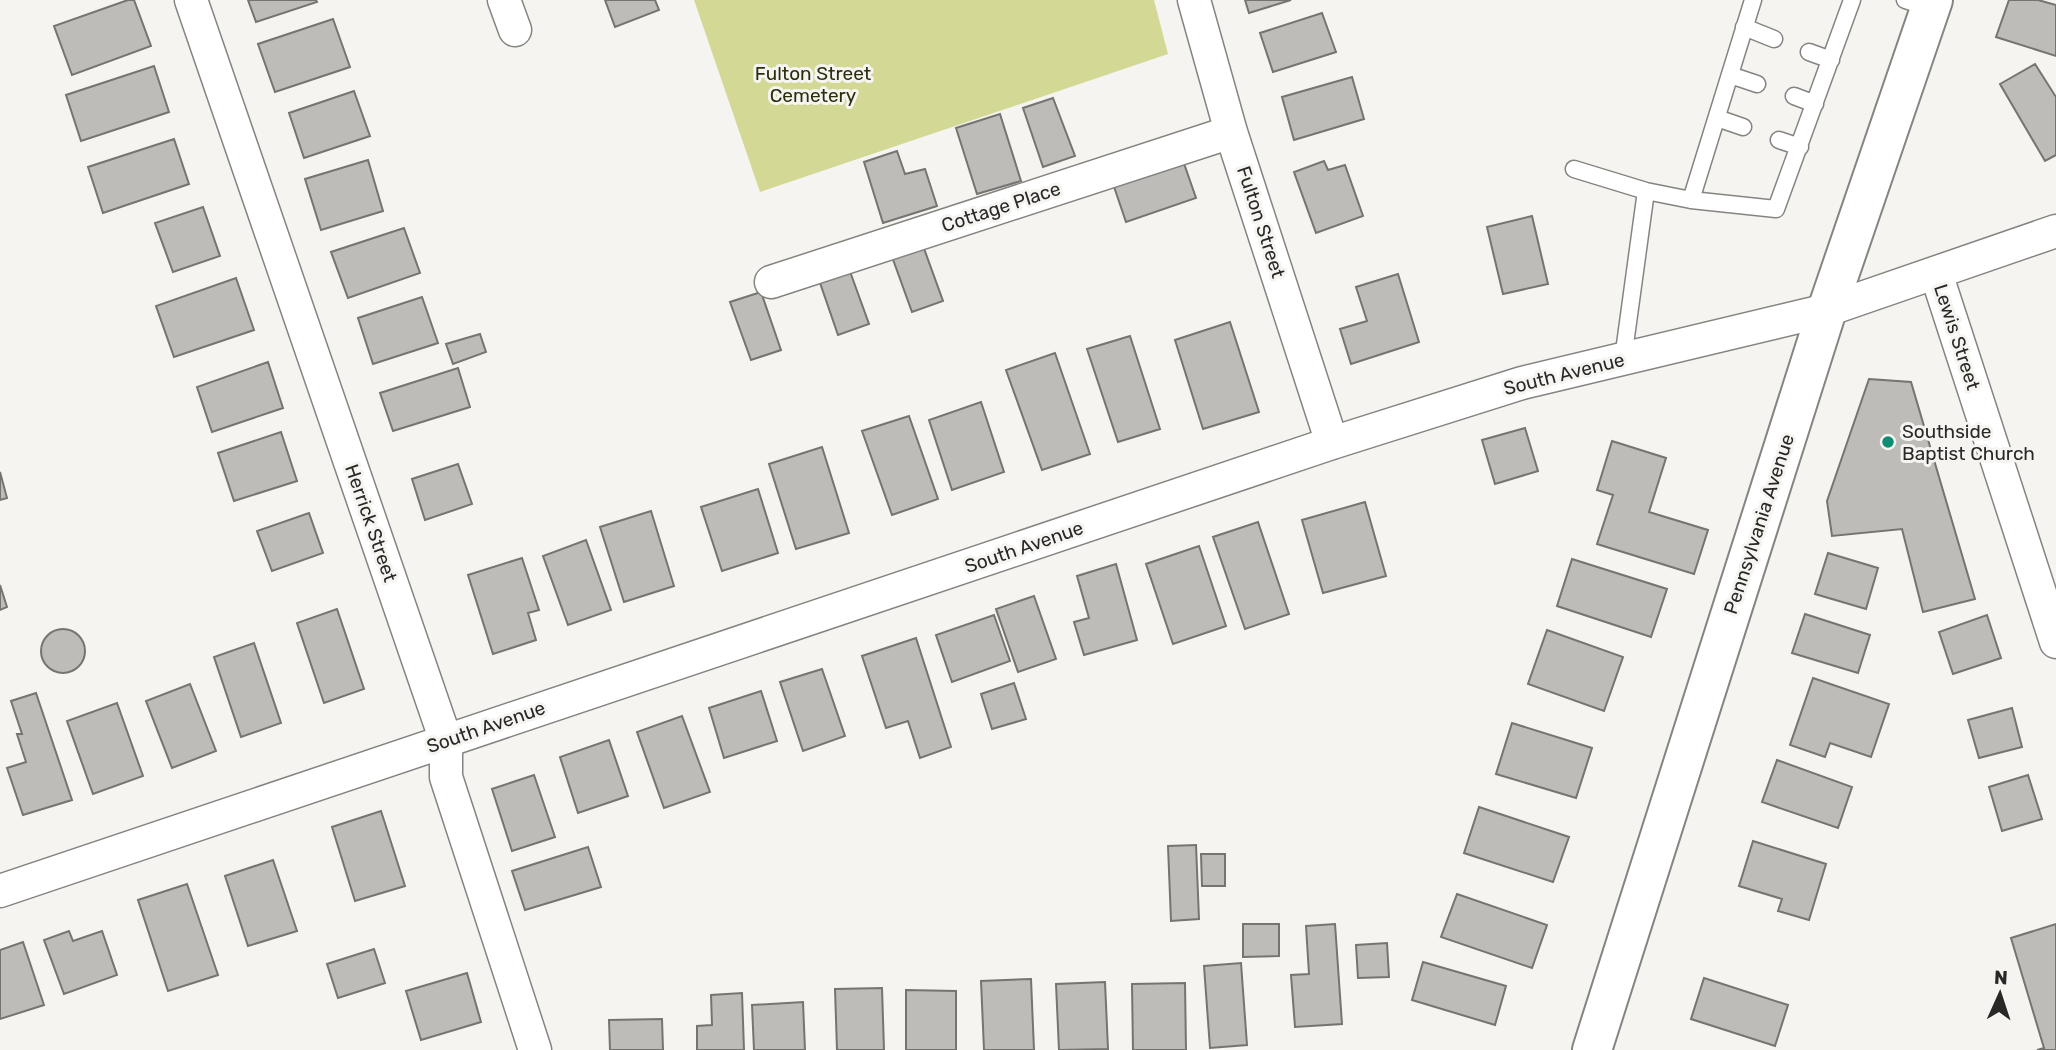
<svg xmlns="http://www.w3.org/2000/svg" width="2056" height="1050" font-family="Rubik,sans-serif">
  <rect width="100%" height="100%" fill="#f6f4f1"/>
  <path fill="#d3d894" d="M694,0h460l14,54 -408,138z"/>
  <path fill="#bebcb8" stroke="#767471" stroke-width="2" d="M128,0h6l17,46 -79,29 -18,-49z
    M248,0h68l1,2 -61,20z
    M605,0h50l4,10 -44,17z
    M1245,0h46l-42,13z
    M2009,0h29l18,5v51l-60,-19z
    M1322,13l14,39 -63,20 -13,-39z
    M333,19l17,48 -75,25 -17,-48z
    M2035,64l21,33v58l-11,6 -45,-77z
    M154,66l15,46 -88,29 -15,-46z
    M1352,77l12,42 -70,21 -12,-43z
    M354,91l16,45 -66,22 -15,-45z
    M1053,98l22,58 -32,11 -20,-59z
    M1000,114l21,67 -44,13 -21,-66z
    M174,139l15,45 -86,29 -15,-46z
    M897,151l8,23 20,-5 12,37 -54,17 -19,-61z
    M1180,152l16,46 -70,24 -16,-47z
    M368,160l15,51 -62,19 -16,-51z
    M1324,161l4,9 17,-5 18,51 -47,17 -22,-61z
    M203,207l17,49 -47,16 -18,-49z
    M1532,216l16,68 -45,10 -16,-67z
    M404,228l16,45 -72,25 -17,-46z
    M922,243l21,58 -31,11 -21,-58z
    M848,266l21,58 -31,11 -20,-58z
    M1398,274l21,68 -68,22 -11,-35 27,-8 -11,-34z
    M236,278l18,52 -80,27 -18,-51z
    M761,292l20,58 -30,10 -21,-58z
    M422,297l16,46 -65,21 -15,-46z
    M1230,322l29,90 -56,17 -28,-89z
    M480,334l6,18 -33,12 -7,-20z
    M1130,336l30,93 -42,13 -31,-93z
    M1055,353l35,101 -48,16 -36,-100z
    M268,362l15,46 -71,24 -15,-45z
    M458,368l12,39 -77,24 -13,-38z
    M1869,379l42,3 64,217 -52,13 -21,-83 -70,7 -5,-35z
    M981,402l23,70 -52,18 -23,-70z
    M909,416l29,83 -46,16 -30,-84z
    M1525,428l13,43 -43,13 -13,-44z
    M281,432l16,49 -63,20 -16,-48z
    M1612,441l54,17 -17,54 59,18 -14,44 -97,-30 16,-49 -16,-5z
    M822,447l27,86 -53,16 -27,-85z
    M458,464l14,40 -47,16 -13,-41z
    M0,472l7,26 -7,2z
    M758,489l20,64 -56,18 -21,-64z
    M1365,502l21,74 -63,17 -21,-73z
    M651,511l23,75 -50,16 -24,-75z
    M309,513l14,40 -51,18 -15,-40z
    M1258,522l31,92 -44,15 -32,-92z
    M586,540l25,70 -43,15 -25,-69z
    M1199,546l27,80 -53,18 -27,-80z
    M1828,553l50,15 -12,41 -51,-15z
    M522,558l17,52 -11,3 8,27 -43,14 -25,-79z
    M1572,559l95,30 -16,48 -94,-31z
    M1116,564l21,76 -53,15 -10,-33 15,-4 -12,-42z
    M0,585l7,22 -7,3z
    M1034,596l22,63 -38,13 -22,-63z
    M337,609l27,80 -40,14 -27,-80z
    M1805,614l65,21 -12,38 -66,-20z
    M994,615l16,46 -58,21 -16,-47z
    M1987,615l14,43 -48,16 -14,-42z
    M41 651a22 22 0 1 1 44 0a22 22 0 1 1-44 0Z
    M1547,630l76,27 -19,54 -76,-27z
    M916,638l35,109 -31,11 -12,-37 -22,7 -24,-72z
    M254,643l27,80 -40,14 -27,-80z
    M822,669l23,67 -42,15 -23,-69z
    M1813,678l76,26 -18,53 -41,-14 -5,14 -35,-12z
    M1014,683l12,36 -34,10 -11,-35z
    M190,684l26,67 -44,17 -26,-67z
    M761,691l16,50 -53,17 -15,-50z
    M36,693l36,107 -49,15 -16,-47 19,-6 -9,-28h5l-11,-33z
    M117,703l26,73 -50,18 -26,-73z
    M2012,708l10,39 -43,11 -11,-38z
    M682,716l28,76 -46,16 -27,-76z
    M1512,723l80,25 -16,50 -80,-24z
    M609,740l19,56 -50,17 -18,-56z
    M1777,760l75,27 -14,41 -76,-26z
    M534,775l21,62 -43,14 -20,-62z
    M2028,775l14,44 -40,12 -13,-44z
    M1479,807l90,30 -16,45 -89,-29z
    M381,811l24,75 -50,15 -23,-74z
    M1753,841l73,23 -17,56 -31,-9 4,-12 -43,-13z
    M1196,845l3,74 -28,2 -3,-75z
    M588,847l13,40 -76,23 -13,-39z
    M1201,854h24v32h-23z
    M273,860l24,71 -49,15 -23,-70z
    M187,884l31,91 -50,16 -30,-91z
    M1457,894l90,31 -15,43 -91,-31z
    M1243,924h36v32l-36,1z
    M1335,924l7,100 -47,3 -4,-52 18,-1 -3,-48z
    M2056,924v126h-19l7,-2 -33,-110z
    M69,931l4,10 29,-10 15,44 -53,19 -20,-54z
    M23,942l21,63 -44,14v-69z
    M1387,943l2,34 -31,1 -2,-33z
    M374,949l11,34 -47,15 -11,-34z
    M1423,962l83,24 -11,39 -83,-25z
    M1241,963l6,82 -37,3 -6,-82z
    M467,973l14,49 -60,18 -15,-49z
    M1704,978l84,27 -13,41 -84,-27z
    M1031,979l3,71h-50l-3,-69z
    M1105,982l3,67 -49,1 -3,-66z
    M1185,983l1,67h-53l-1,-66z
    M882,988l2,62h-47l-2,-61z
    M906,990l50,1v59h-50z
    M742,993l2,57h-47v-24l15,-1 -1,-30z
    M803,1002l2,48h-51l-2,-45z
    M662,1019l1,31h-53l-1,-30z"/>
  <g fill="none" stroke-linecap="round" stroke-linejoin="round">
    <g stroke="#868481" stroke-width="19">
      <path id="lane" d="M1905,0l25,8
        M1744,27l30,12
        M1809,52l22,8
        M1730,75l27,9
        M1794,96l21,8
        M1717,118l26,9
        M1779,140l21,7
        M1574,169l72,22 -23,168
        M1646,191l45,9 85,9 76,-209
        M1691,200l62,-200"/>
    </g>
    <g stroke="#868481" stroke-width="35">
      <path id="street" d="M191,0l255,741v36l89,273
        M504,0l11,30
        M1194,0l37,132 101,311
        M1936,273l120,369
        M771,282l460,-150
        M0,891l1332,-448 190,-60 305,-73 229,-79"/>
    </g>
    <g stroke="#868481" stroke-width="42">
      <path id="secondary" d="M1592,1050l235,-740 106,-310"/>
    </g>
    <use href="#lane" stroke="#fff" stroke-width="16"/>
    <use href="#street" stroke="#fff" stroke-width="32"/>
    <use href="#secondary" stroke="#fff" stroke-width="38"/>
  </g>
  <circle fill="#0d8d72" stroke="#f6f4f1" stroke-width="2.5" cx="1888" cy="442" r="7"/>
  <g text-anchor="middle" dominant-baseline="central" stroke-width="6" stroke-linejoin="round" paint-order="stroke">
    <g font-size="19" fill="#2b2d0b" stroke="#f6f4f1">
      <text x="813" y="73">Fulton Street<tspan x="813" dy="22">Cemetery</tspan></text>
    </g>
    <g font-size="19" fill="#292827" stroke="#f6f4f1">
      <text transform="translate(1001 207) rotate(-18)">Cottage Place</text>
      <text transform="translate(1261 222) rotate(72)">Fulton Street</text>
      <text transform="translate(1957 337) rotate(72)">Lewis Street</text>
      <text transform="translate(1564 374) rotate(-14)">South Avenue</text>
      <text transform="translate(371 523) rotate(71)">Herrick Street</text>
      <text transform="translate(1759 524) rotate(-72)">Pennsylvania Avenue</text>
      <text transform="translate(1024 547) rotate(-19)">South Avenue</text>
      <text transform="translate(486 727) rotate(-19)">South Avenue</text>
    </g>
    <g font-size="19" fill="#292827" stroke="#f6f4f1" text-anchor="start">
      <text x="1902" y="431">Southside<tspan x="1902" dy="22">Baptist Church</tspan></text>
    </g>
  </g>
  <g transform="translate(2000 994) rotate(3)" stroke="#f6f4f1" stroke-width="5" paint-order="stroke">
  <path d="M0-5L12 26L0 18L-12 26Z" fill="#292827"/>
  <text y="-10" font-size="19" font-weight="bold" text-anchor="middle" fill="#292827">N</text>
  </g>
</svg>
